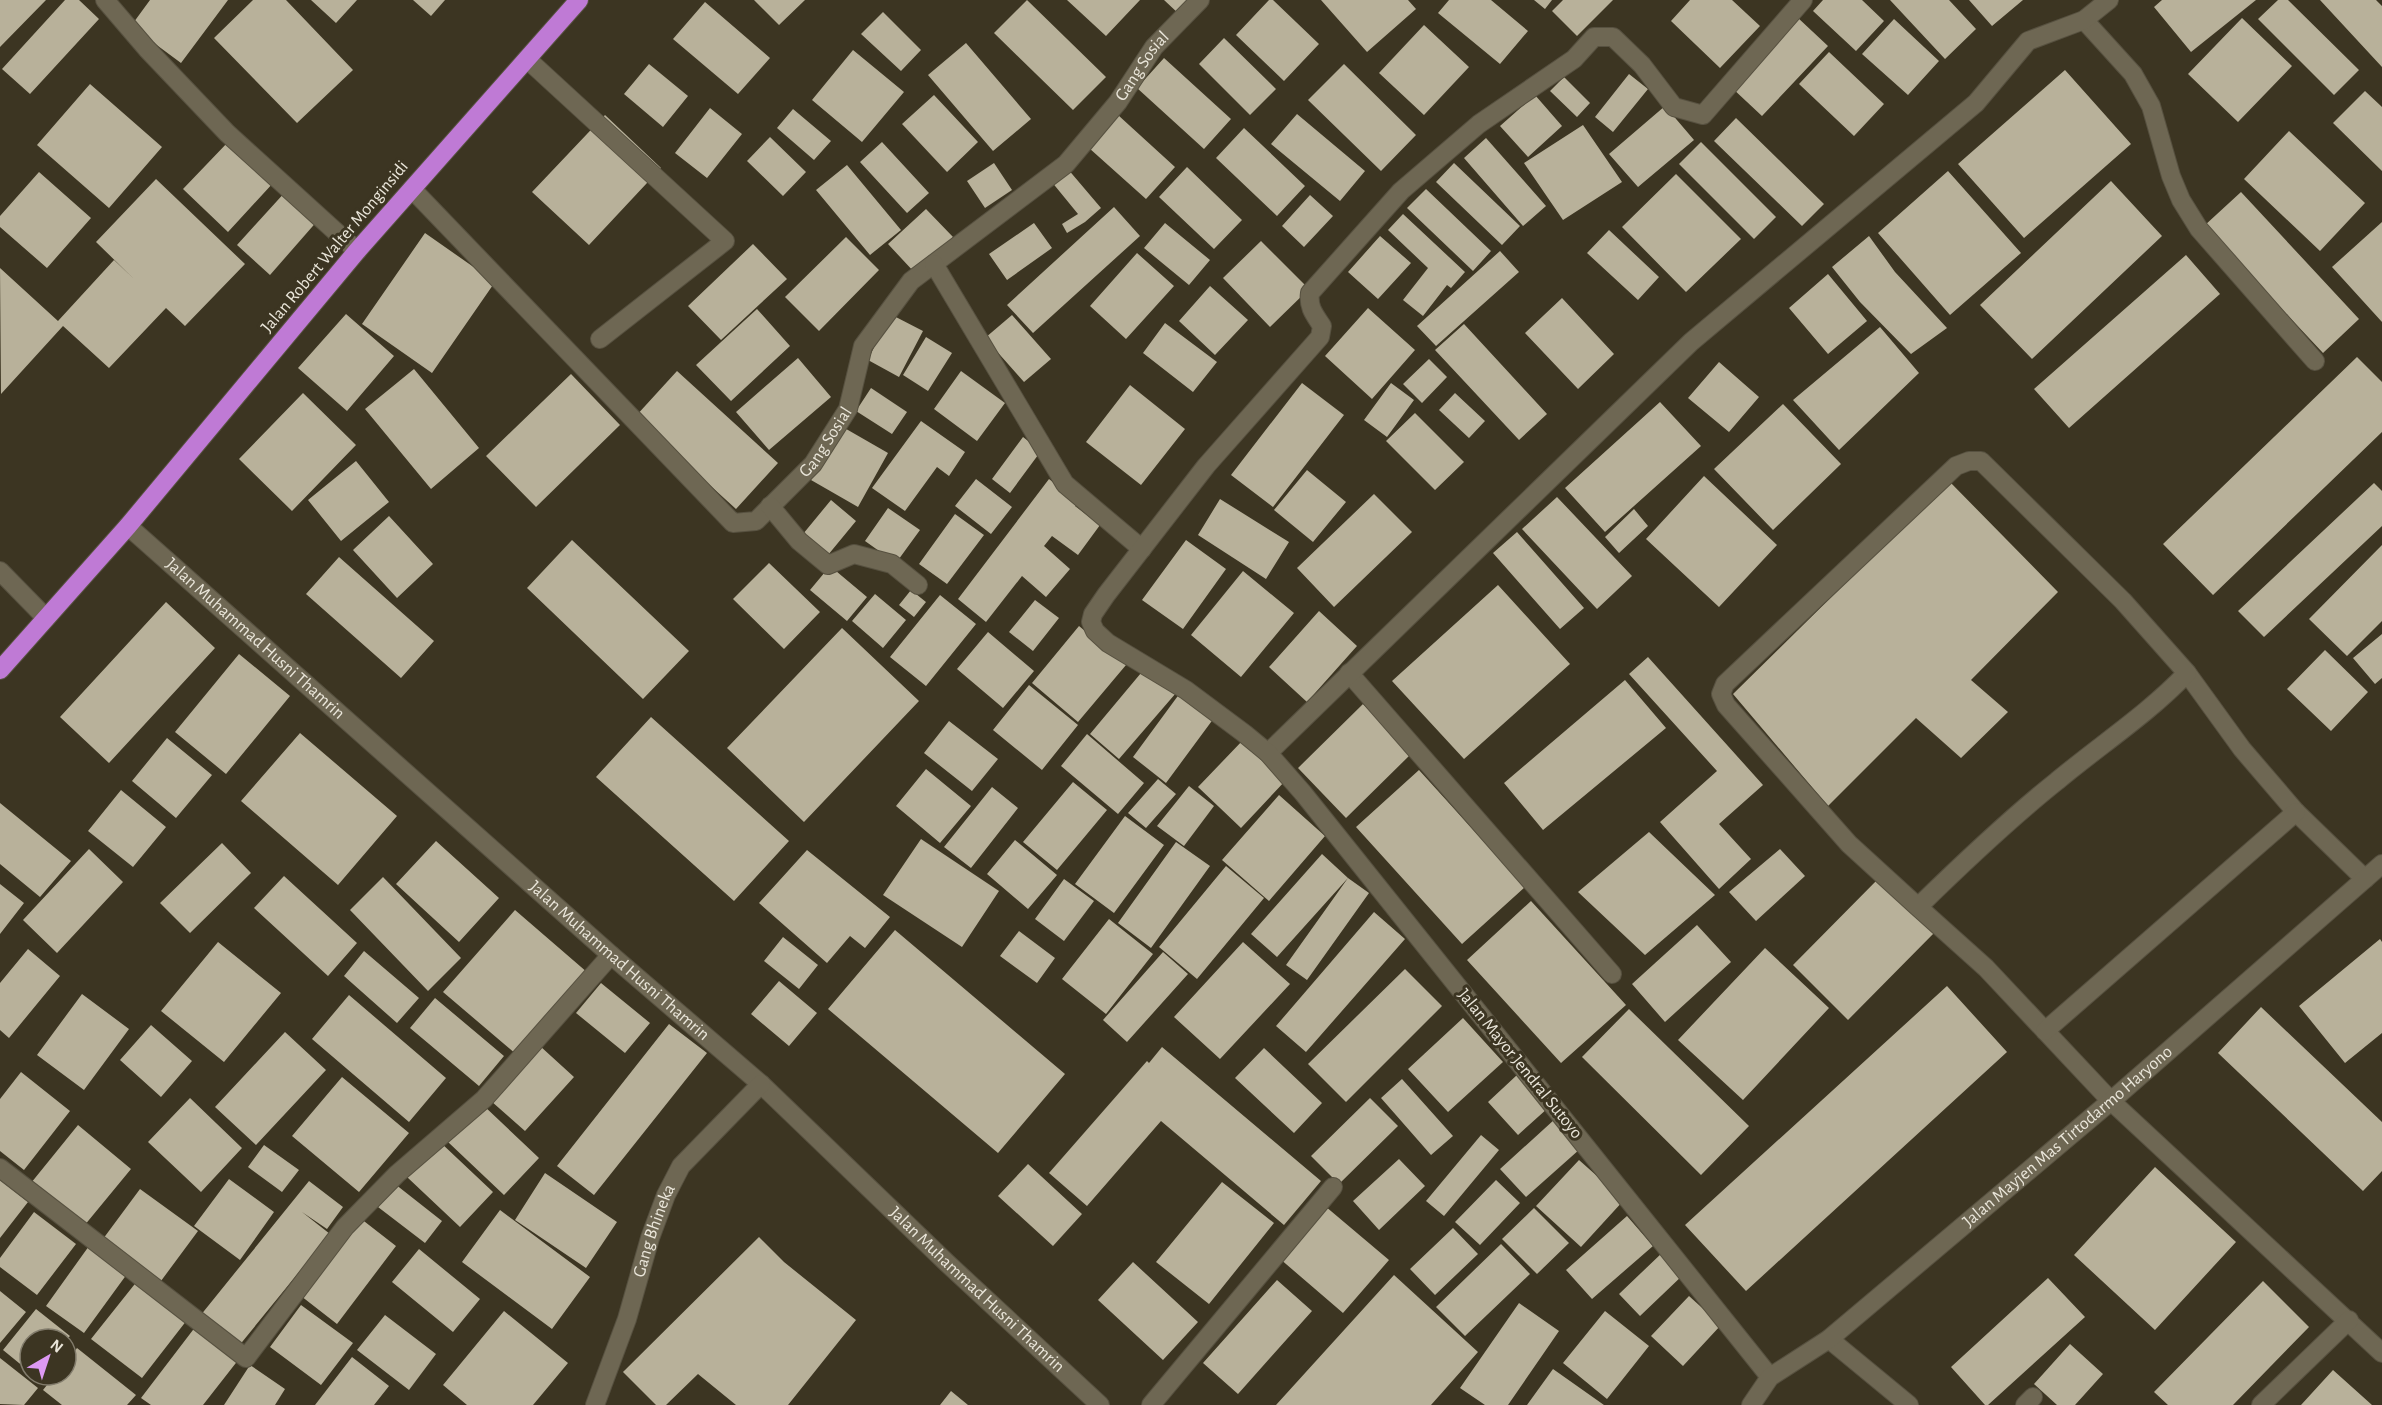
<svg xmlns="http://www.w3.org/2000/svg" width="2382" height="1405" font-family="'Alegreya Sans',sans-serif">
  <rect width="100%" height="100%" fill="#3c3522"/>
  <path fill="#b8b19a" d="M0,0h46l-46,47z
    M65,0h14l20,19 -69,75 -28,-25z
    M150,0h78l-47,63 -50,-37z
    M253,0h33l67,70 -56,53 -83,-85z
    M311,0h46l-21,23z
    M413,0h32l-14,16z
    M754,0h51l-26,25z
    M1027,0l79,77 -33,33 -79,-77z
    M1067,0h73l-34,36z
    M1164,0h28l-13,14z
    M1269,0h4l46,44 -35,37 -48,-46z
    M1321,0h87l8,9 -49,43z
    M1449,0h42l37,31 -28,33 -62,-51z
    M1534,0h18l-7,9z
    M1563,0h50l-36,36 -25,-25z
    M1690,0h42l28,26 -40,42 -49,-47z
    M1823,0h39l22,21 -28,30 -43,-40z
    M1890,0h59l27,29 -31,30z
    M1969,0h54l-31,26z
    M2162,0h94l-65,52 -37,-45z
    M2278,0h10l71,70 -25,25 -76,-76z
    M2320,0h56l6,6v61z
    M705,2l65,56 -32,36 -65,-55z
    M883,12l38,38 -20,21 -40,-37z
    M1797,17l31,29 -66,70 -31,-29z
    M2242,18l50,48 -54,56 -50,-48z
    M1894,19l45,42 -31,34 -46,-41z
    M1424,25l45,42 -45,48 -45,-42z
    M1224,38l52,51 -26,26 -51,-51z
    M966,43l65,76 -38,32 -65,-76z
    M853,50l51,42 -42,50 -50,-42z
    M1829,52l55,52 -30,32 -55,-52z
    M1164,58l67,61 -27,30 -67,-61z
    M649,64l39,32 -25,31 -39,-33z
    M1344,64l72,71 -35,36 -73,-71z
    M2065,70l66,74 -107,94 -66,-74z
    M1629,74l19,15 -35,43 -18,-15z
    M1564,77l26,26 -13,14 -27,-26z
    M90,84l72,63 -53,61 -72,-63z
    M2365,91l17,16v64l-49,-48z
    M934,95l44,47 -31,30 -45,-48z
    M1535,95l27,31 -34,31 -28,-31z
    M1665,106l29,34 -56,47 -29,-33z
    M710,108l32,26 -35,44 -32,-25z
    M793,109l38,32 -17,19 -37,-32z
    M1297,114l68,57 -25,30 -69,-57z
    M605,115l56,53 -72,77 -57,-53z
    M1118,115l57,52 -29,32 -57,-51z
    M1736,118l88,86 -22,22 -88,-85z
    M1583,125l39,57 -59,38 -39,-57z
    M1244,128l61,58 -28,30 -61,-58z
    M2289,131l76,72 -45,48 -76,-72z
    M770,137l36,35 -23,24 -36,-35z
    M1486,138l60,68 -23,20 -59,-68z
    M229,141l45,41 -46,50 -45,-43z
    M882,142l47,51 -22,20 -47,-51z
    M1701,142l75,75 -22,22 -75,-75z
    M994,163l18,27 -27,18 -18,-27z
    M1454,163l66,63 -18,19 -66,-63z
    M847,165l54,65 -31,25 -54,-65z
    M1187,167l55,53 -28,29 -55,-52z
    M1067,168l34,40 -16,14 -18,11 -5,-9 16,-10 -27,-33z
    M1948,171l73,82 -71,62 -72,-82z
    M39,172l52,46 -44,50 -47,-41v-11z
    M1676,174l65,65 -55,53 -64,-65z
    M156,179l89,85 -60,62 -19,-18 -57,60 -46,-42 -62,68 -1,-126 58,53 56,-61 20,19 -38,-37z
    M2111,181l51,55 -130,123 -52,-54z
    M1426,189l65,62 -18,20 -66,-63z
    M287,190l32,29 -49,56 -33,-30z
    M2241,192l118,127 -36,34 -119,-127z
    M1310,195l23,21 -29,31 -22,-21z
    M1114,207l26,29 -107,97 -26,-28z
    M926,209l27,28 -38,36 -27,-29z
    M1403,214l62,58 -14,16 -4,-3 -24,31 -20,-16 25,-32 -40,-38z
    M2382,222v100l-50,-55z
    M1034,223l18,25 -45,32 -18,-26z
    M1165,223l45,37 -21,25 -45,-37z
    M1609,230l50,47 -21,23 -51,-47z
    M425,233l70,49 -63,91 -70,-49z
    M1380,236l31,27 -33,36 -30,-27z
    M1869,236l26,36 52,56 -36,26 -51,-52 -28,-35z
    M846,237l33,33 -60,61 -34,-34z
    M1261,241l48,48 -39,38 -47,-49z
    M753,244l34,35 -66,61 -33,-34z
    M1500,251l19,21 -83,74 -19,-20z
    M1137,253l37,33 -48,53 -36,-33z
    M2186,255l34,39 -151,134 -35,-39z
    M1828,274l39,47 -39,33 -39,-46z
    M1210,286l38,34 -33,35 -36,-34z
    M1562,298l52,56 -36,35 -53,-56z
    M1368,308l47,42 -43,49 -47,-43z
    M757,309l33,37 -59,55 -35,-36z
    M346,314l48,42 -47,55 -49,-43z
    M890,314l33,17 -24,46 -31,-17z
    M1012,315l39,44 -27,23 -39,-44z
    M1165,323l52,39 -24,30 -50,-39z
    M1464,324l83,90 -28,26 -84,-90z
    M1880,327l39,46 -80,77 -46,-50z
    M926,337l26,16 -24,38 -25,-16z
    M2357,357l25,25v50l-169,163 -50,-51z
    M798,358l33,39 -62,53 -33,-38z
    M1429,359l18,18 -25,26 -19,-19z
    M1719,362l40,35 -30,35 -41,-34z
    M414,369l65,79 -48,41 -66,-80z
    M677,371l101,92 -42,46 -101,-92z
    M961,371l44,32 -28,38 -43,-32z
    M571,374l49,51 -84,82 -50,-51z
    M1302,383l42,32 -71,92 -42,-32z
    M1391,383l23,17 -27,37 -23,-17z
    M1130,385l55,44 -44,56 -55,-43z
    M871,388l36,24 -15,22 -36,-23z
    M303,393l53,52 -64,66 -53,-52z
    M1455,393l30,28 -16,17 -30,-28z
    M1660,402l41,44 -96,86 -40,-44z
    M1783,404l58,60 -68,66 -59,-61z
    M1415,413l49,49 -29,28 -49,-49z
    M921,421l44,31 -16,24 -12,-9 -32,44 -33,-23z
    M841,426l47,27 -30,54 -47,-27z
    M1023,437l18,14 -31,42 -18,-14z
    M356,461l33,41 -48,39 -33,-41z
    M1307,470l39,32 -33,40 -39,-32z
    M1704,476l73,69 -58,62 -73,-68z
    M976,479l36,28 -21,27 -36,-28z
    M1049,479l29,23 -3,4 25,19 -22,30 -26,-19 -8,10 26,23 -24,28 -24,-21 -36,46 -28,-23z
    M1949,481l109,111 -87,88 37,32 -47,46 -45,-40 -88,88 -95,-112z
    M2374,483l8,8v35l-118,111 -26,-26z
    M1374,494l38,38 -78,75 -37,-39z
    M1557,497l75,79 -35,33 -75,-80z
    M1220,499l69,43 -23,37 -68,-44z
    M831,500l25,21 -28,34 -25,-21z
    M888,508l32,22 -24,33 -31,-22z
    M1634,509l14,17 -29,27 -14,-16z
    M955,514l29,21 -37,49 -28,-20z
    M389,516l44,48 -36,34 -44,-48z
    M1517,532l67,76 -24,21 -67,-76z
    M572,540l117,111 -46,48 -116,-111z
    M1186,540l40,29 -43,60 -41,-29z
    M2382,545v76l-35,35 -38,-37z
    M339,557l95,84 -33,37 -95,-84z
    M769,563l51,49 -36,37 -51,-50z
    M830,566l37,31 -20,24 -37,-31z
    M1243,571l51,42 -53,64 -50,-42z
    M1498,585l72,79 -106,95 -72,-78z
    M911,590l15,12 -12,15 -15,-12z
    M875,594l31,26 -23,28 -31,-27z
    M940,595l36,29 -50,62 -36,-29z
    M1035,600l24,18 -26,33 -24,-19z
    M166,602l49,46 -106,115 -49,-46z
    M1319,611l38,35 -50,56 -38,-35z
    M1079,626l47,39 -48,57 -46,-39z
    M842,628l77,73 -115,121 -77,-74z
    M988,632l46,39 -31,37 -46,-39z
    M2382,634v44l-7,6 -22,-26z
    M2325,650l43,42 -37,39 -44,-42z
    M239,654l51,42 -64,78 -51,-42z
    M1648,657l115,128 -44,39 32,35 -32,30 -59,-67 57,-51 -88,-97z
    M1146,667l30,26 -57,66 -29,-25z
    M1625,680l41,48 -123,102 -39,-47z
    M1029,685l49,40 -36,45 -49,-40z
    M1180,693l34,25 -48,65 -33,-26z
    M1363,704l48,50 -65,64 -48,-50z
    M651,717l138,124 -55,60 -138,-124z
    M949,721l49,38 -26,32 -48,-38z
    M300,733l97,83 -59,69 -97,-84z
    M1087,734l57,49 -26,31 -57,-48z
    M167,738l45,37 -36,43 -44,-37z
    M1244,739l42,41 -45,48 -43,-41z
    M926,769l45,37 -31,37 -44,-37z
    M1419,770l106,117 -63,57 -106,-117z
    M1158,779l18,15 -30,34 -18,-15z
    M1073,782l34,28 -50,60 -34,-28z
    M1189,786l25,20 -30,40 -27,-20z
    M992,787l26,21 -47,60 -27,-21z
    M121,790l45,37 -33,40 -45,-36z
    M1279,795l46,41 -56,65 -47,-41z
    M0,803l71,58 -31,36 -40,-33z
    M1125,816l39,29 -50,68 -39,-29z
    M1649,832l66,63 -70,60 -67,-63z
    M921,839l78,52 -37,56 -79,-52z
    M1015,840l42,35 -29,34 -41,-35z
    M436,841l63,57 -40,44 -63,-58z
    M1176,842l34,24 -59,82 -33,-25z
    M222,843l29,30 -61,60 -30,-30z
    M89,849l34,33 -66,71 -34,-33z
    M1780,849l25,27 -49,45 -27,-29z
    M807,850l83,67 -25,31 -15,-12 -23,27 -68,-60z
    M1322,854l26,24 -71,79 -26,-23z
    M1226,866l38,32 -67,81 -38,-32z
    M284,876l73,67 -29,33 -74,-68z
    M383,877l78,81 -33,33 -78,-81z
    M1880,877l55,55 -87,88 -55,-55z
    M1348,878l21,15 -62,87 -21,-15z
    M1064,879l30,22 -30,40 -29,-22z
    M0,884l24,19 -24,31z
    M1531,901l95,104 -65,58 -94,-103z
    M515,910l73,63 -71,82 -74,-63z
    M1374,912l31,27 -99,113 -30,-26z
    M1109,919l44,35 -47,60 -44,-35z
    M1697,925l34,37 -66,60 -33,-38z
    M895,930l170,144 -67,79 -170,-144z
    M1019,931l36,27 -18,25 -37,-27z
    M783,937l35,28 -19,24 -35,-28z
    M2380,939l2,3v91l-37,30 -46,-57z
    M218,942l63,51 -57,69 -63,-51z
    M1243,942l47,42 -70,75 -46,-42z
    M1765,948l64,60 -86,92 -65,-60z
    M28,949l32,27 -51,62 -9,-8v-47z
    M364,951l55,47 -22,25 -53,-47z
    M1163,952l25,22 -61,68 -24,-22z
    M1405,969l37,37 -96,96 -38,-38z
    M779,981l38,32 -28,33 -38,-32z
    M601,983l49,40 -25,30 -49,-40z
    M1947,986l60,66 -261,239 -61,-66z
    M82,994l47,35 -45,61 -47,-35z
    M349,995l97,83 -37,44 -97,-83z
    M435,998l69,58 -25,30 -69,-58z
    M2261,1007l121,115v49l-19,20 -145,-138z
    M1629,1009l120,117 -48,49 -119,-118z
    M1463,1018l40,44 -55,50 -40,-43z
    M669,1024l38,29 -113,142 -37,-29z
    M151,1025l41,36 -31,36 -41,-37z
    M285,1032l41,38 -70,75 -41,-38z
    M540,1046l34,31 -49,54 -34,-30z
    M1162,1047l159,134 -37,44 -123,-104 -74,85 -38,-33 98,-112 2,2z
    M1264,1048l58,55 -28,30 -59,-55z
    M21,1072l49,39 -46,59 -24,-19v-52z
    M1517,1075l31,33 -30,27 -30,-33z
    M342,1077l67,56 -50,59 -67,-56z
    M1402,1079l51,57 -22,19 -50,-57z
    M190,1098l52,50 -41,44 -53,-50z
    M1370,1098l28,28 -59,58 -28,-28z
    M483,1105l56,53 -35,37 -56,-53z
    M1555,1119l25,30 -54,48 -26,-28z
    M78,1125l53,44 -47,57 -53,-43z
    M1481,1135l18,15 -55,66 -18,-15z
    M440,1142l53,50 -33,35 -53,-50z
    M264,1145l35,25 -17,22 -34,-25z
    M1399,1159l26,27 -46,44 -26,-29z
    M1579,1160l45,40 -43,47 -45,-41z
    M1028,1164l54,50 -29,32 -55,-50z
    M2155,1167l81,75 -81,88 -81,-75z
    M545,1173l72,49 -31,46 -71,-48z
    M229,1179l45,33 -34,48 -46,-34z
    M0,1180l28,22 -28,36z
    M1496,1180l24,23 -40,42 -25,-23z
    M309,1181l34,26 -16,22 -25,-17 28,22 -92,113 -38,-31z
    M1222,1182l52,41 -65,81 -53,-42z
    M395,1184l47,37 -17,22 -47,-36z
    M140,1189l58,42 -40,54 -58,-42z
    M1325,1206l64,54 -46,53 -64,-55z
    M1534,1208l35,35 -32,31 -35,-35z
    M500,1210l90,67 -38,52 -90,-67z
    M34,1212l42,32 -39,51 -37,-28v-9z
    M1627,1216l26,30 -61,53 -26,-29z
    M360,1218l36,28 -59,78 -36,-28z
    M1453,1228l25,26 -43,41 -25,-26z
    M759,1237l25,25 72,58 -68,85h-52l-38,-31 -32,31h-10l-33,-33z
    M1501,1244l29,30 -65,62 -29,-29z
    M89,1246l38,28 -43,59 -38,-27z
    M419,1249l61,50 -27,33 -61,-50z
    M1663,1252l21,22 -44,42 -21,-22z
    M1133,1262l65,60 -35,38 -65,-60z
    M1394,1275l84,77 -47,53h-155z
    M2048,1278l37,39 -97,88h-3l-34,-38z
    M138,1280l49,40 -45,58 -51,-39z
    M1277,1280l35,31 -74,83 -35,-31z
    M2263,1281l46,46 -76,78h-65l-14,-13z
    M0,1291l26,21 -26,31z
    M1689,1296l32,29 -38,41 -32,-30z
    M1519,1303l40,28 -51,74h-23l-25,-17z
    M301,1305l52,38 -32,42 -51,-38z
    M36,1309l34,27 -3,3h-37v33l-27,-22z
    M504,1311l64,52 -35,42h-66l-24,-20z
    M1605,1311l44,35 -42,53 -44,-36z
    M385,1315l51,39 -27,36 -52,-40z
    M196,1326l43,33 -36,46h-52l-10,-7z
    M2070,1344l33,30 -28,31h-18l-23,-21z
    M77,1348l59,47 -9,10h-65l-19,-15 12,-15h11v-13z
    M352,1357l37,29 -15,19h-59z
    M0,1358l38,30 -14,17 -24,-1z
    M250,1365l35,24 -10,16h-51z
    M1553,1369l51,36h-77z
    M2333,1370l39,35h-71z
    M951,1391l17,14h-28z"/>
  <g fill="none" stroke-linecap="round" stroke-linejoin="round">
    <g stroke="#575140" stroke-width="20">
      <g id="minor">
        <path d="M105,0l42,49 80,84 130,118"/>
        <path d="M2084,20l49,54 18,32 20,70 10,24 18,29 116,132"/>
        <path d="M527,59l198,182 -125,98"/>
        <path id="s1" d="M412,189l321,334 23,-2 57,-57 35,-55 15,-63 48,-65 155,-117 52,-62 36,-55 46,-47"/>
        <path d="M934,264l131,220 77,65"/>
        <path d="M770,506l29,35 29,24 26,-11 38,10 26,21"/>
        <path id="s2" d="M128,526l483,429 150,129 186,179 153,142"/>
        <path d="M0,571l46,47"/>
        <path d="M1349,673l263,301"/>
        <path d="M2187,673l55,76 54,63 69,67"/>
        <path d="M1268,753l423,-411 285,-239 52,-62 56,-21 25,-20"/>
        <path d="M1918,907l-69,-63 -123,-139 -5,-11 4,-10 231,-218 13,-5h12l142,140 64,72c-39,41 -87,72 -130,108 -49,39 -94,82 -139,126l68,61 125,133 271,252"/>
        <path d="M2045,1031l251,-219"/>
        <path d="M0,1168l246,190 99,-131 52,-53 87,-75 127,-144"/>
        <path d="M1829,1339l80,66"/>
        <path d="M1770,1377l-467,-584 -35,-40 -23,-19 -59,-44 -78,-47 -13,-12 -4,-9 2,-8 13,-19 100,-129 114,-129 2,-11c-8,-12 -14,-19 -12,-33l91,-102 78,-67 95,-65 20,-22h19l29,28 32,42 29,8 100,-115"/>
        <path id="s3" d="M595,1405l32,-86 23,-81 16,-43 15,-29 80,-82"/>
        <path d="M1151,1405l182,-218"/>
        <path id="s4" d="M1751,1405l19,-28 59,-38 282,-238 271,-237"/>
        <path d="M2025,1405l8,-8"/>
        <path d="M2261,1405l88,-85"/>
      </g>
    </g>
    <g stroke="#575140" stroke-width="20">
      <path id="highway" d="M0,670l128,-144 229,-275 222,-251"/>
    </g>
    <use href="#minor" stroke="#6e6753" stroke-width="18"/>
    <use href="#highway" stroke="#bf7ad5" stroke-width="18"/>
  </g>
  <g text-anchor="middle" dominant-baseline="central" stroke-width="6" stroke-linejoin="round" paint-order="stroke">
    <g font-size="18" fill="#eae6da" stroke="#3c3522">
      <text stroke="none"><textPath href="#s1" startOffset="1096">Gang Sosial</textPath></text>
      <text transform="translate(335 247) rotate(-50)">Jalan Robert Walter Monginsidi</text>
      <text stroke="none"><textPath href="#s1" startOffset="592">Gang Sosial</textPath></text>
      <text stroke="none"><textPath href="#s2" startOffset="170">Jalan Muhammad Husni Thamrin</textPath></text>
      <text stroke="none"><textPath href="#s2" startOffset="656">Jalan Muhammad Husni Thamrin</textPath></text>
      <text transform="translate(1520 1064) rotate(51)">Jalan Mayor Jendral Sutoyo</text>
      <text stroke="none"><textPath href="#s4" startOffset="417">Jalan Mayjen Mas Tirtodarmo Haryono</textPath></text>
      <text stroke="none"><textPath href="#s3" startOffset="184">Gang Bhineka</textPath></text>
      <text stroke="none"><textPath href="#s2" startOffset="1142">Jalan Muhammad Husni Thamrin</textPath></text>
    </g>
  </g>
  <g transform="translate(48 1357) rotate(39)"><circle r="28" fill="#3c3522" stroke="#827c6c" stroke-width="1.5"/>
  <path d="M0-4.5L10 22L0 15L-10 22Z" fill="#dd99f3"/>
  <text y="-9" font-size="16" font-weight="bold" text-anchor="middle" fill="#eae6da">N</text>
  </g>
</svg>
